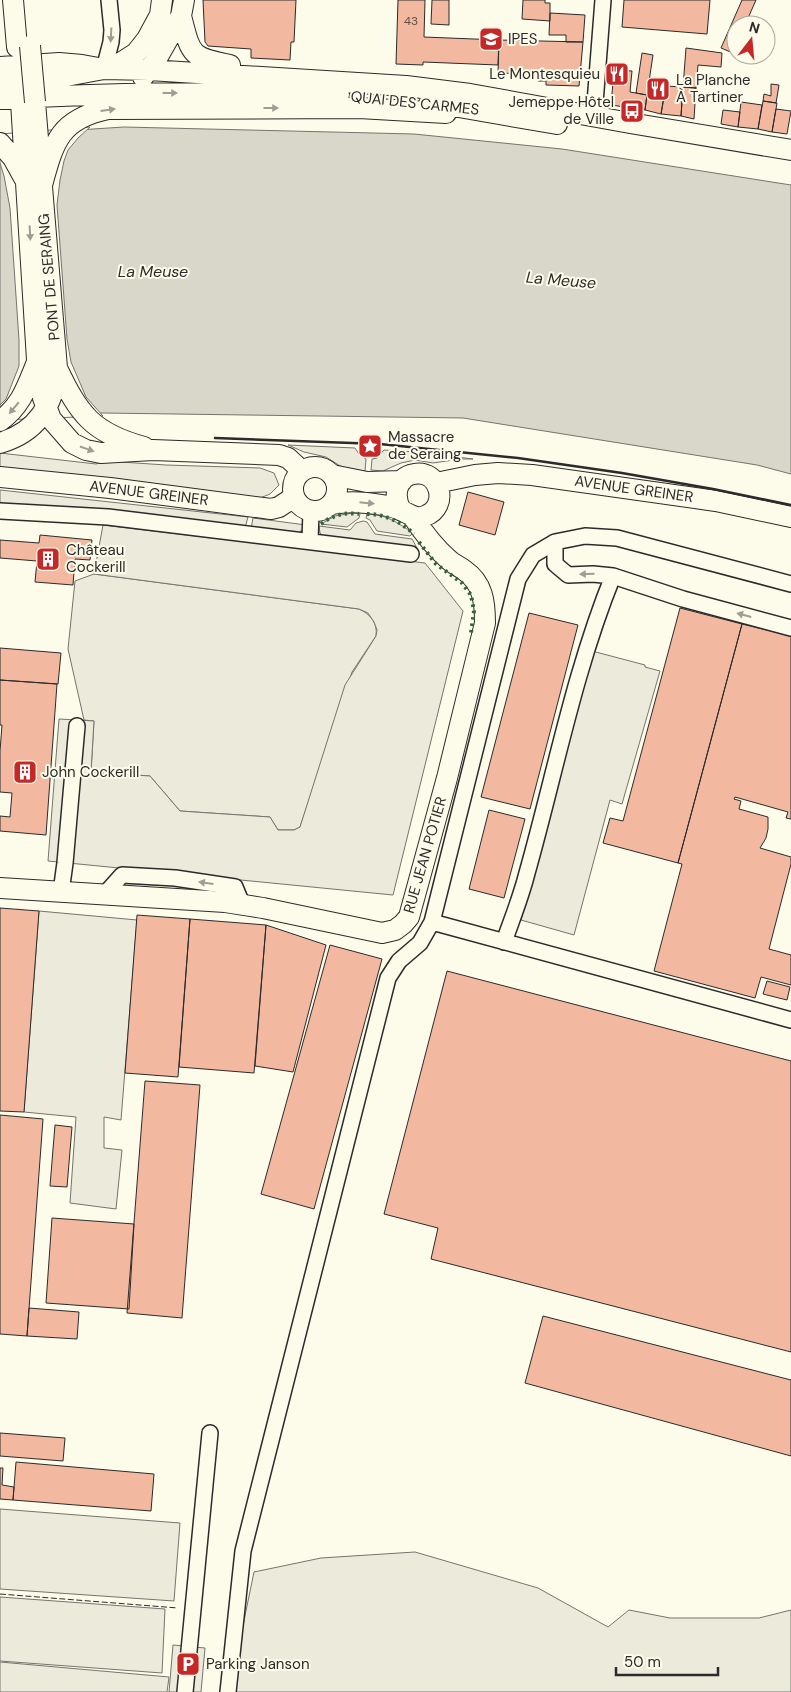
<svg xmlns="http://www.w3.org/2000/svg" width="791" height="1692" font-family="'DM Sans',sans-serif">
  <rect width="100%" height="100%" fill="#fdfbea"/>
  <path fill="#ecebdb" stroke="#74746e" d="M288,445l67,3 4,6 7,5 -1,12 -20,-2 -19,-12 -22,-5z
    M384,450l33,2 56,7h-13l-27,4 -18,-3 -14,3 -18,8 -12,-1 1,-11 5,-1z
    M0,453l96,11 10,-3 60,4 94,3 14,5 5,12 -9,9 -10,4 -260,-29z
    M0,490l248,27 -3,11 -141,-18 -104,-7z
    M353,513l7,1 -1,4 -12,9 -26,-3 14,-8z
    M367,514c19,0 31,9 46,19l-3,3 -33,-5 -7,-11 -4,-2z
    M253,518l53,7 -8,9 -47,-5z
    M363,521l4,1 8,12 37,5 5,9 -94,-12 -3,-3 -1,-7 31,4 6,-7z
    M94,574l265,35c11,5 19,14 17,27l-24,36 -52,155 -6,3h-16l-8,-13 -90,-6 -30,-35 -59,-4 3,-51 -10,-1 -16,-71 7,-68z
    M415,1552l123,36 70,39 21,-17 41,8h89l32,-8v82h-557l7,-57 13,-63 67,-14z
    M0,1662l169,15 -2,15h-167z"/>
  <path fill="#eceadb" stroke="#74746e" d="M103,525l322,38 38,48 -70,284 -345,-34 11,-142 35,2 -3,51 59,4 30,35 90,6 8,13h16l6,-3 45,-142 31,-49 1,-6 -3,-8 -6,-9 -9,-4 -265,-35z
    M592,651l53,14v2l15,4 -38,133 -12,-4 -36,135 -53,-15z
    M39,911l98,9 -16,200 -17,-3v31l18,2 -6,59 -46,-6 6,-86 -52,-5z
    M0,1509l180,14 -6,78 -174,-12z
    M0,1597l165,12 -3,64 -162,-12z
    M173,1645l32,3 -4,44h-32z"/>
  <path fill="#d8d7c9" stroke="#74746e" d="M124,127l290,7 148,15 229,36v289l-34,-9 -294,-47 -361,-5 -102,5v-283z"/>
  <path fill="#fdfbea" stroke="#74746e" d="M90,127l-12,11 -10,12 -4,11 -4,19 -3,25 10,134 4,23 15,35 17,19 -103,4v-15l6,-6 13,-33v-26l-9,-132 -6,-32 -4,-13v-29z"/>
  <path fill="#f2b8a0" stroke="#2b2b2b" d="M203,0h93l-2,42h-3l-1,18 -39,-2v-9l-43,-3 -3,-4z
    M398,0h27l-1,37 75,3 -1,25 -75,-3v3l-27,-1z
    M432,0h17v25l-18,-1z
    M523,0h22v3h5v18l-28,-2z
    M624,0h86l-3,34 -85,-7z
    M742,0h14l-11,25h-9v20l-3,8 -12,-5z
    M550,13l35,2 -2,27h-17v-7h-17z
    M499,40l84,2 -4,44 -33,-1v-4h-8l1,-7 -41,-1z
    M686,48l36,5 -1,14 -23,-2 -2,23 -13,-1z
    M642,53l11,2 -6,40 -11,-2z
    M614,70l18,1 -2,21 17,3 -2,15 -34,-5z
    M771,84l8,1 -3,18 -13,-2 1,-7 7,2z
    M666,86l17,1 -2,29 -20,-2z
    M648,87l17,3 -4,24 -16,-4z
    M683,87l13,1 -2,31 -13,-3z
    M763,101l14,2 -5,29 -14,-3z
    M741,102l21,3 -4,24 -20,-2z
    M776,109l15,2 -4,23 -15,-2z
    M723,110l17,2 -2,15 -17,-3z
    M468,492l36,10 -9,33 -36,-10z
    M40,535l52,5 -2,20 -15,-1 -2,26 -38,-3 2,-21 -37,-3v-18l39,3z
    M680,608l62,16 -64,239 -75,-20 7,-25 13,3z
    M529,613l49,12 -48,184 -49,-12z
    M742,624l49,12v183l-5,-1 2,-6 -53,-15 -1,2 7,2 -2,8 29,8v12l-2,9 -6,10 31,9v7l-22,85 22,6v30l-30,-8 -6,21 -101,-27 28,-107 -4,-1z
    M0,648l61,5 -3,31 -58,-4z
    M0,680l57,4 -11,151 -46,-4v-15l10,1 2,-24 -12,-1v-41l2,-26h-2z
    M489,810l36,9 -21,79 -35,-9z
    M0,908l39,3 -15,201 -24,-1z
    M137,915l53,4 -12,158 -53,-4z
    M190,919l76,6 -12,148 -75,-6z
    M266,925l60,20 -33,127 -38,-6z
    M330,945l52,14 -68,250 -53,-15z
    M447,971l344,90v291l-360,-93 7,-31 -54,-14z
    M767,981l23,6 -3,13 -24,-6z
    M145,1081l55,4 -18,233 -55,-5z
    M0,1115l43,4 -16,217 -27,-2z
    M55,1125l17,2 -5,60 -17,-1z
    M52,1218l82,6 -5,85 -83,-6z
    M29,1308l50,4 -2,27 -50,-3z
    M543,1316l248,64v76l-266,-73z
    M0,1433l65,5 -2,23 -63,-5z
    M16,1462l138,12 -3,37 -138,-11z
    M0,1468h3l-1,17 12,2 -1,13 -13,-1z"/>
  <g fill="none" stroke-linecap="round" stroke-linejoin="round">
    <g stroke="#2b2b2b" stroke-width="18">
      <path id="minor" d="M104,69l7,-27 1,-12 -3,-30
        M594,116l9,-116
        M0,511l108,6 303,37
        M310,541l1,-30
        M555,542v22l13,11 25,-1 20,2 70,23 108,29
        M791,584l-174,-46 -32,-2 -30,6 -22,13 -15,24 -86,343 359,98
        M61,892l4,-29 12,-137
        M105,894l17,-19 53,3 60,9 7,17
        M504,942c8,-23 17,-45 23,-69 28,-99 47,-201 86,-297
        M185,1692l25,-259
        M228,1692l15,-141 145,-573 11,-17 21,-18 12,-21"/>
    </g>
    <g stroke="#2b2b2b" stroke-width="22">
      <path id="major" d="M13,0l4,47
        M181,16c10,39 9,41 49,49
        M0,67l59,-4 23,2 22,4 18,-7 14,-9 11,-14 13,-24 2,-15
        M143,77l13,-17 25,-44 3,-16
        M0,82l50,-3 54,-10 45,1 257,16 64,8 160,29 161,27
        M0,99c113,-7 226,-7 339,-4
        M21,102l16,258 6,38 8,21 21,24 14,7 15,3 52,-3 126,5 9,3 14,13
        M430,102l127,22
        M0,143l13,15 11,20
        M42,185c12,-44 18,-66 66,-76l251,-1 87,5
        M57,368c22,46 35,65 87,79
        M0,421c22,-16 27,-35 37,-59
        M0,443c37,-11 54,-38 57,-75l-22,-266
        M293 489a22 22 0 1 1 44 0a22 22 0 1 1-44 0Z
        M332,475l35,7 35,-1
        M0,477l110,11 161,21 8,-2 15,-10
        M436,483l39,-8 23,-2 34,2 184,26 75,16
        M332,504c16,-3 33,-2 50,1 5,1 13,2 18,5 9,3 14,10 25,6 25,-9 15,-47 -11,-42 -18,3 -21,22 -13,36
        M0,888l225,14 38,6 119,25 13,-3 8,-6 6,-7 38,-139 38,-155c0,-21 -2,-40 -21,-53 -5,-4 -11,-6 -16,-11 -14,-12 -25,-27 -35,-42"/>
    </g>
    <use href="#minor" stroke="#fdfbea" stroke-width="15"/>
    <use href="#major" stroke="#fdfbea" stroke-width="20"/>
    <g stroke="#2b2b2b" stroke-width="22" stroke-linecap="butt">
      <path id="major-bridge" d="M30,46l5,56"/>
    </g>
    <use href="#major-bridge" stroke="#fdfbea" stroke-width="20"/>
    <path stroke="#34623c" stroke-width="4" stroke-dasharray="2.5 4" stroke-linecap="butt" d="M367,514c18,0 34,8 47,20
      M321,524c12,-9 24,-12 38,-10
      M419,542l17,22 26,19 9,12 3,16 -3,22"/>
    <path stroke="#2b2b2b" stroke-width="1" stroke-dasharray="6 2.5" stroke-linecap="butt" d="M0,1594l178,14"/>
    <path stroke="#2b2b2b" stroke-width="2.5" d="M215,438l165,6 138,14 104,15 91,16 78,16"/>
  </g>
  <defs><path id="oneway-solid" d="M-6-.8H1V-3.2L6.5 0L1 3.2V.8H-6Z" transform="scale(1.25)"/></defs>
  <g fill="#9e9d94">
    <use href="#oneway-solid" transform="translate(111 35) rotate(93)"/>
    <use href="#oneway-solid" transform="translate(170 93)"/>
    <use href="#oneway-solid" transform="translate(271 108)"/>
    <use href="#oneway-solid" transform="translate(108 110) rotate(-8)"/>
    <use href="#oneway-solid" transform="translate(30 233) rotate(87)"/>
    <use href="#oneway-solid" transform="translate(14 408) rotate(130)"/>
    <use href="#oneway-solid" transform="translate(87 449) rotate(19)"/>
    <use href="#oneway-solid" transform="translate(367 503) rotate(6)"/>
    <use href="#oneway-solid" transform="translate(587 574) rotate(178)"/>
    <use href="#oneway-solid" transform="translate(744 615) rotate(-165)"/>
    <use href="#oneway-solid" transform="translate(206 883) rotate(-172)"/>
  </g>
  <defs>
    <g id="school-square" transform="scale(1.25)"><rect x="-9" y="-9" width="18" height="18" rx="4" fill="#c62828" stroke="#fdfbea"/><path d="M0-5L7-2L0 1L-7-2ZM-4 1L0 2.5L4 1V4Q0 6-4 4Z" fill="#fff"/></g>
    <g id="restaurant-square" transform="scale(1.25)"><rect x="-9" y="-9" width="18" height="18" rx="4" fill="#c62828" stroke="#fdfbea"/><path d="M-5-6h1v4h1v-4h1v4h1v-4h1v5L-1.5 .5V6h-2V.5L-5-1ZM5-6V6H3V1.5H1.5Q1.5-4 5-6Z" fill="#fff"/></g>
    <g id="bus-square" transform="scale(1.25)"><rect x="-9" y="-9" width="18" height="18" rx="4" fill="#c62828" stroke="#fdfbea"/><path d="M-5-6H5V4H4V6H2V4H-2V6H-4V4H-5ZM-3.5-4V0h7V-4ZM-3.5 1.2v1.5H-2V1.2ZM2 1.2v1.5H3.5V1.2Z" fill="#fff"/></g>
    <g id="sight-square" transform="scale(1.25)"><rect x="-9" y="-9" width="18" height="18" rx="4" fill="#c62828" stroke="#fdfbea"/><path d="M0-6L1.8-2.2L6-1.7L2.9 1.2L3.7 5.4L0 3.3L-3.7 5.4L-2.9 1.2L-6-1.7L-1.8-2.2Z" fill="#fff"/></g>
    <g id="building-square" transform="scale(1.25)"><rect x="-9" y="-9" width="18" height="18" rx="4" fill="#c62828" stroke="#fdfbea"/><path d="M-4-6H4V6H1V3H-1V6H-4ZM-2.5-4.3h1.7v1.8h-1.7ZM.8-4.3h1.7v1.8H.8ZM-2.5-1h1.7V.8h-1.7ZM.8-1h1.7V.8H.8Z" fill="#fff"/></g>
    <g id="parking-square" transform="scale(1.25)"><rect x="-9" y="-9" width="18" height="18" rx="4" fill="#c62828" stroke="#fdfbea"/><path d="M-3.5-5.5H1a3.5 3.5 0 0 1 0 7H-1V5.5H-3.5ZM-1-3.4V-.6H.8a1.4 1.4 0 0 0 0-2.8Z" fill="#fff"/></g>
  </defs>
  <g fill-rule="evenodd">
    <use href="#school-square" x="491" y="39"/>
    <use href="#restaurant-square" x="617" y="74"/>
    <use href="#restaurant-square" x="658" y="89"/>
    <use href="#bus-square" x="632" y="111"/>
    <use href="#sight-square" x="370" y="446"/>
    <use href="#building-square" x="48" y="559"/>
    <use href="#building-square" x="25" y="772"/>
    <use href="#parking-square" x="188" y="1664"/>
  </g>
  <g text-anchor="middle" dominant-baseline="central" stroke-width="4" stroke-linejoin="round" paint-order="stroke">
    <g font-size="12" fill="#5d4e48">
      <text x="411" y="21">43</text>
    </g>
    <g font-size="15" fill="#2b2b2b" stroke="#fdfbea" text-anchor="start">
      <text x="508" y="39">IPES</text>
      <text x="600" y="74" text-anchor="end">Le Montesquieu</text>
      <text x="676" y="80">La Planche<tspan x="676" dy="17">À Tartiner</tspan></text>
      <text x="614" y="102" text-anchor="end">Jemeppe Hôtel<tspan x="614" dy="17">de Ville</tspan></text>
      <text x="388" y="437">Massacre<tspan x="388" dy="17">de Seraing</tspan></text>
      <text x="66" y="550">Château<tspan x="66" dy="17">Cockerill</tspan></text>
      <text x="42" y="772">John Cockerill</text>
      <text x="206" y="1664">Parking Janson</text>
    </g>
    <g font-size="15" fill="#2b2b2b" stroke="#fdfbea">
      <text transform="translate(415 103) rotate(6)">QUAI DES CARMES</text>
      <text transform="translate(49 277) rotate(-95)">PONT DE SERAING</text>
      <text transform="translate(634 489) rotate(8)">AVENUE GREINER</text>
      <text transform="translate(149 493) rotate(7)">AVENUE GREINER</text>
      <text transform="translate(425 855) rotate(-74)">RUE JEAN POTIER</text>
    </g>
    <g font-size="16" font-style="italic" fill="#2b2b2b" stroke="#fdfbea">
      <text x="153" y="271">La Meuse</text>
      <text transform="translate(561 280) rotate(5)">La Meuse</text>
    </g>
  </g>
  <g transform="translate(751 40) rotate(16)"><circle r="24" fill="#fdfbea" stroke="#a9a89e"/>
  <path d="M0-4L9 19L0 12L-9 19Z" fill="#c62828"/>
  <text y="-8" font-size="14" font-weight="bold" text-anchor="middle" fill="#2b2b2b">N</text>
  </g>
  <path d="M616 1667v8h102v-8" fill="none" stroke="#2b2b2b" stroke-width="2.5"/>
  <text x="624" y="1667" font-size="15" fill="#2b2b2b" stroke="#fdfbea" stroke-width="4" paint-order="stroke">50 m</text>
</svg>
